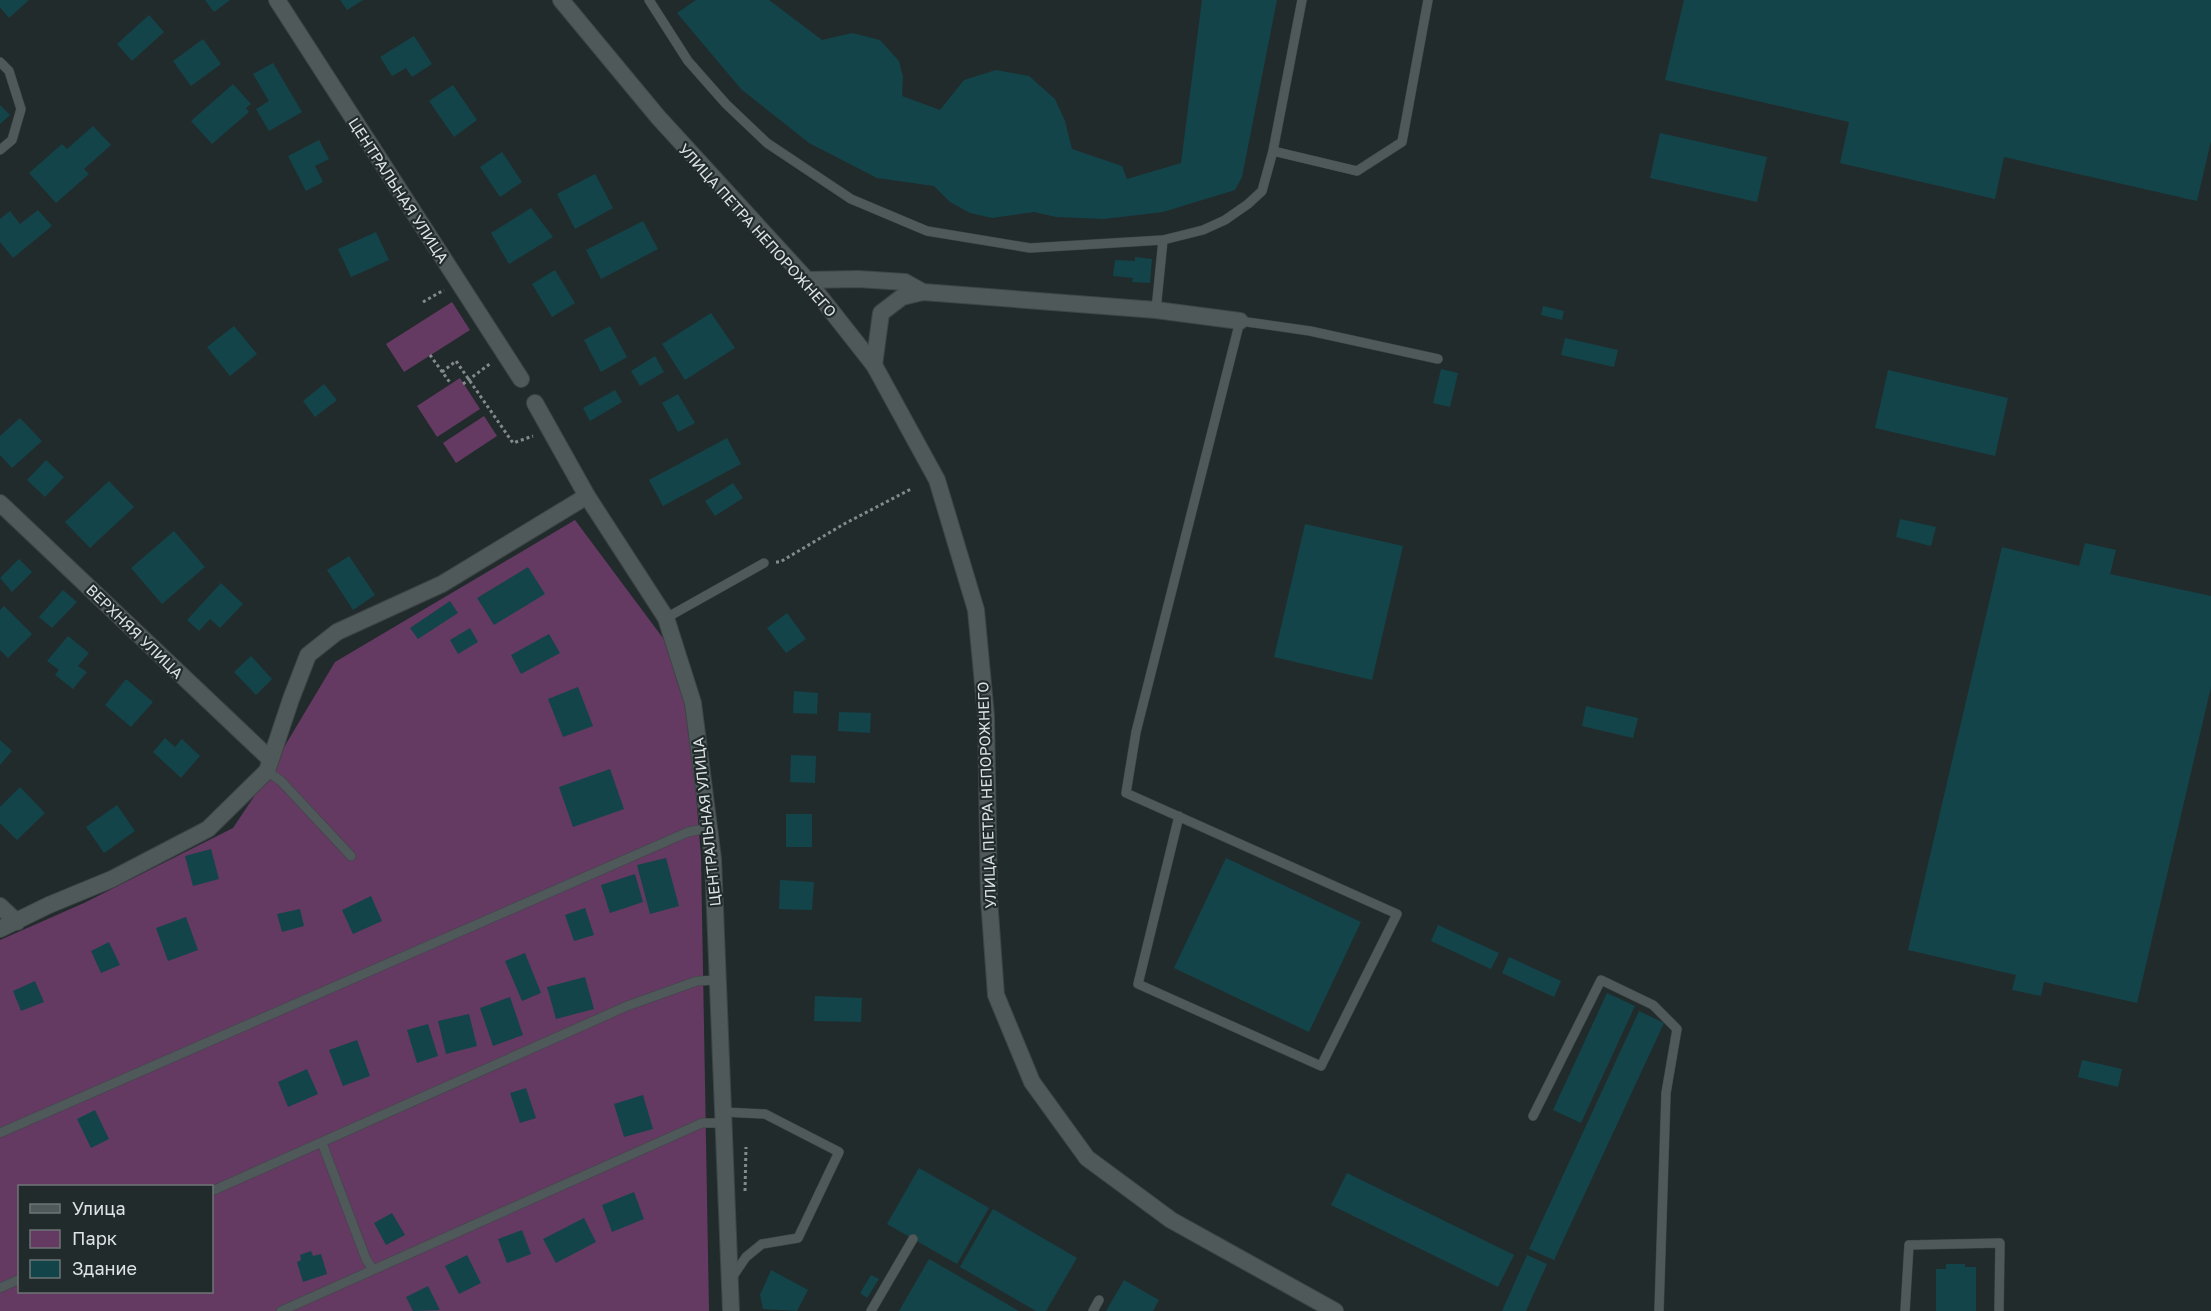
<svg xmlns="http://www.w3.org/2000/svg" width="2211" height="1311" font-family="'Golos Text',sans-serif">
  <rect width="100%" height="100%" fill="#222b2c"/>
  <path fill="#643a62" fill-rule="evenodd" d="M452,302l18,28 -66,42 -18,-28z
    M460,378l20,31 -43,28 -20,-31z
    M484,416l13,20 -41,27 -13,-20z
    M575,520l111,149 15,188 8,454h-709v-371l84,-37 149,-75 26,-39 76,-127zM20,1186h192v106h-192z"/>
  <path fill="#13444a" d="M0,0h29l-20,18 -9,-11z
    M205,0h25l-16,12z
    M340,0h23l-16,10z
    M696,0h73l53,40 30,-7 28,7 19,21 4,16 -1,19 38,14 24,-30 32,-10 33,6 26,23 10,22 7,28 50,17 5,13 54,-16 21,-163h75l-35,177 -7,13 -72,22 -59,7 -48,-2 -22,-5 -42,6 -22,-5 -20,-11 -16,-16 -57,-8 -68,-35 -68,-54 -64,-76z
    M1684,0h527v141l-14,60 -193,-44 -9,42 -155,-36 9,-41 -184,-42z
    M149,15l15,17 -32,29 -15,-17z
    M414,36l18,28 -20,13 -6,-9 -14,8 -12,-19z
    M203,39l18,25 -30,22 -18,-25z
    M273,63l29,49 -33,19 -13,-22 13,-8 -16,-27z
    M233,84l18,20 -5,4 3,4 -37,32 -21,-23z
    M453,85l24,35 -23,17 -25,-36z
    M0,105l10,10 -10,9z
    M93,126l18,19 -27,24 5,5 -33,29 -27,-30 33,-29 5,5z
    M1660,133l107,24 -10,45 -107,-24z
    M319,140l10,19 -14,7 8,16 -17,9 -18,-35z
    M502,152l20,30 -22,15 -20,-30z
    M595,174l18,34 -38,21 -18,-35z
    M531,208l22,29 -44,27 -18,-31z
    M38,210l14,16 -39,32 -13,-16v-23l10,-8 10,13z
    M643,221l15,28 -57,30 -15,-29z
    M376,232l13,28 -38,17 -13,-28z
    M1135,257l17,2 -2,24 -18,-1 1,-4 -20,-2 2,-16 20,1z
    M555,270l20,33 -23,14 -20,-33z
    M1543,306l21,5 -2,9 -21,-5z
    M711,313l24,35 -50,32 -23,-36z
    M234,326l23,28 -27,22 -23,-29z
    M610,326l17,31 -26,15 -17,-32z
    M1565,338l53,12 -4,17 -53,-12z
    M655,356l9,16 -24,14 -9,-15z
    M1441,369l17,4 -8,34 -17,-4z
    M1888,370l120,28 -13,58 -120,-28z
    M324,384l13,16 -22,17 -12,-16z
    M615,390l7,12 -32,19 -7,-13z
    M678,394l17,29 -17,9 -16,-29z
    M20,418l22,23 -30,27 -12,-13v-19z
    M727,438l14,26 -78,42 -14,-26z
    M46,460l18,17 -19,20 -18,-17z
    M109,481l25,26 -44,41 -25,-26z
    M733,483l10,15 -28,18 -10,-15z
    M1900,519l36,8 -5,19 -35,-9z
    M1305,524l98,22 -31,134 -98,-23z
    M174,531l31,36 -43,37 -31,-36z
    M2085,543l31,7 -6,24 101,22v91l-74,316 -93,-21 -3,14 -29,-6 4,-15 -108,-25 94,-403 77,19z
    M349,556l26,39 -22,15 -26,-40z
    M19,559l13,13 -20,20 -12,-14z
    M528,567l17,27 -51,31 -17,-27z
    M221,583l22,21 -23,24 -10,-9 -11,12 -12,-11z
    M63,590l14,12 -25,26 -13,-11z
    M450,601l8,12 -40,26 -8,-11z
    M4,606l28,28 -24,24 -8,-8v-40z
    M787,613l19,26 -20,14 -19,-25z
    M470,628l8,14 -20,12 -8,-14z
    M549,634l11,19 -39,21 -10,-19z
    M68,636l21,17 -11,13 9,6 -14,17 -18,-14 4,-5 -12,-9z
    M251,656l21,23 -16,16 -22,-23z
    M126,679l27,23 -22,25 -26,-22z
    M578,687l15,39 -30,11 -15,-38z
    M794,691l24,2 -1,21 -24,-1z
    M1586,706l52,12 -5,20 -51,-12z
    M839,712l32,1 -1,20 -32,-2z
    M165,738l10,9 7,-8 18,17 -19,22 -28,-26z
    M0,740l12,11 -12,14z
    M791,755l25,1 -1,27 -25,-1z
    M610,769l14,40 -51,18 -14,-40z
    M20,787l25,26 -28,27 -17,-17v-16z
    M117,805l18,26 -31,22 -18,-26z
    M786,814h26v33h-26z
    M211,849l8,30 -26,7 -8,-30z
    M666,858l13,48 -29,8 -13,-49z
    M1226,858l135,64 -52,110 -135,-64z
    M635,874l8,28 -33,11 -9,-28z
    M780,880l34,2 -2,28 -33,-1z
    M371,896l11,25 -29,13 -11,-24z
    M585,908l9,27 -20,6 -9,-26z
    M300,909l4,17 -22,6 -5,-18z
    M186,917l12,33 -30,11 -12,-33z
    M1438,925l61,28 -8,16 -60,-28z
    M109,942l11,23 -19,8 -10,-22z
    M525,953l16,40 -19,8 -17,-40z
    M1509,957l52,24 -7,16 -52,-24z
    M585,977l9,32 -38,10 -9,-32z
    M35,981l9,21 -23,9 -8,-20z
    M1607,993l28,13 -54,117 -28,-13z
    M815,996l47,2 -1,24 -47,-1z
    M510,997l13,38 -30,11 -13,-38z
    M1639,1011l25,12 -110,237 -25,-11z
    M469,1014l8,32 -31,8 -8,-33z
    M428,1024l10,32 -21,7 -10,-33z
    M357,1040l13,36 -27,10 -14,-36z
    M2082,1060l40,9 -4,18 -40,-10z
    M307,1069l11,25 -30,13 -10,-25z
    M526,1088l10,30 -16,5 -10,-30z
    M643,1095l10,34 -29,8 -10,-33z
    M95,1110l14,29 -18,9 -14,-29z
    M919,1168l70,40 -32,56 -70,-40z
    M1347,1173l167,82 -16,32 -167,-82z
    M634,1192l10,27 -32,13 -10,-27z
    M993,1209l84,49 -31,53h-10l-76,-44z
    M392,1213l13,22 -19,10 -12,-22z
    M584,1218l12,24 -40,21 -13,-24z
    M522,1230l9,24 -24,9 -9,-24z
    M311,1251l2,5 8,-2 6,20 -24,8 -6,-20 4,-2 -1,-5z
    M467,1255l14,28 -22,11 -14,-28z
    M1527,1255l20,9 -21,47h-24z
    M929,1259l90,52h-120z
    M1946,1264h19v3h11v44h-40v-42h10z
    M771,1270l37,20 -11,21 -34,-2 -3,-14z
    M871,1275l8,4 -12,19 -7,-5z
    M1124,1280l35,20 -6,11h-47z
    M428,1286l12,24 -27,1 -7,-14z"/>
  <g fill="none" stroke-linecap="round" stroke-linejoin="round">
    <g stroke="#3e4546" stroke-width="10">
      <path id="service" d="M649,0l39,61 38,43 41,39 84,56 76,32 103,17 133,-8 40,-10 22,-10 23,-16 14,-13 11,-40 29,-151
        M0,62l9,9 12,38 -9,31 -12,10
        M1273,151l84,20 45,-29 26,-142
        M1156,310l7,-70
        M666,618l98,-55
        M267,771l14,10 70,75
        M1179,816l-41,168 183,82 76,-152 -271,-121 10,-61 104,-411 70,10 128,28
        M723,1112l42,2 74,38 -41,86 -36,6 -16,13 -15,22
        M1533,1116l68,-136 52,25 24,24 -11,64 -7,218
        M0,1133l688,-301 21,-4
        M322,1143l44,116 7,11
        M212,1191l415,-185 70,-25 21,-1
        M0,1288l20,-9
        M281,1311l421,-188h21
        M871,1311l42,-72
        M1093,1311l6,-11
        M1905,1311l4,-66 91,-2 -1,68"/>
    </g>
    <g stroke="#3e4546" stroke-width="18">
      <path id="minor" d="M277,0l244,379
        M807,280l51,-1 47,3 18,10
        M874,365l7,-52 21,-16 21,-5 233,18 84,11
        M0,503l270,256
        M0,906l17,16
        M0,929l49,-24 63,-26 96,-50 59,-58 24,-72 17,-44 29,-23 105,-48 145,-88 -52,-93"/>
    </g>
    <g stroke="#3e4546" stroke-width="18">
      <path id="tertiary" d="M561,0l97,117 149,163 67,85 63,115 39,130 10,106 3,183 7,96 36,87 55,76 84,62 164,91
        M587,496l79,122 27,85 20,156 18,452"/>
    </g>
    <path stroke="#838a8b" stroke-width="3" stroke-dasharray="3 3" stroke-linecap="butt" d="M423,302l21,-12
      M430,355l21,29
      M442,372l14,-11 57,82 20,-7
      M463,384l28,-21
      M776,562h4l64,-38 67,-35
      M745,1191l1,-44"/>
    <use href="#service" stroke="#4f595a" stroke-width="9"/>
    <use href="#minor" stroke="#4f595a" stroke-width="16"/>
    <use href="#tertiary" stroke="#4f595a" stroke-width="16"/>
  </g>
  <g text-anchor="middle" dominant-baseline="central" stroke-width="4.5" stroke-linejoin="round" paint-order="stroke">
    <g font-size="15" fill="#dee3e4" stroke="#222b2c">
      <text transform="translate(399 190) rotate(57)">ЦЕНТРАЛЬНАЯ УЛИЦА</text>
      <text transform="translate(758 230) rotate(48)">УЛИЦА ПЕТРА НЕПОРОЖНЕГО</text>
      <text transform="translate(135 631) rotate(44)">ВЕРХНЯЯ УЛИЦА</text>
      <text transform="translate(986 795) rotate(-92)">УЛИЦА ПЕТРА НЕПОРОЖНЕГО</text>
      <text transform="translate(706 822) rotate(-96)">ЦЕНТРАЛЬНАЯ УЛИЦА</text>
    </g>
  </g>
  <rect x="18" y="1185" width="195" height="108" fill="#222b2c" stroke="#6d7576" stroke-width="1.5"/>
  <rect x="30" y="1204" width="30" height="9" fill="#4f595a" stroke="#6d7576" stroke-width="1.5"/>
  <text x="72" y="1215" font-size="18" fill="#dee3e4">Улица</text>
  <rect x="30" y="1230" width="30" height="18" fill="#643a62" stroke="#6d7576" stroke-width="1.5"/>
  <text x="72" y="1245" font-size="18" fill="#dee3e4">Парк</text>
  <rect x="30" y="1260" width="30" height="18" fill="#13444a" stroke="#6d7576" stroke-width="1.5"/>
  <text x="72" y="1275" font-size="18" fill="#dee3e4">Здание</text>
</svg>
